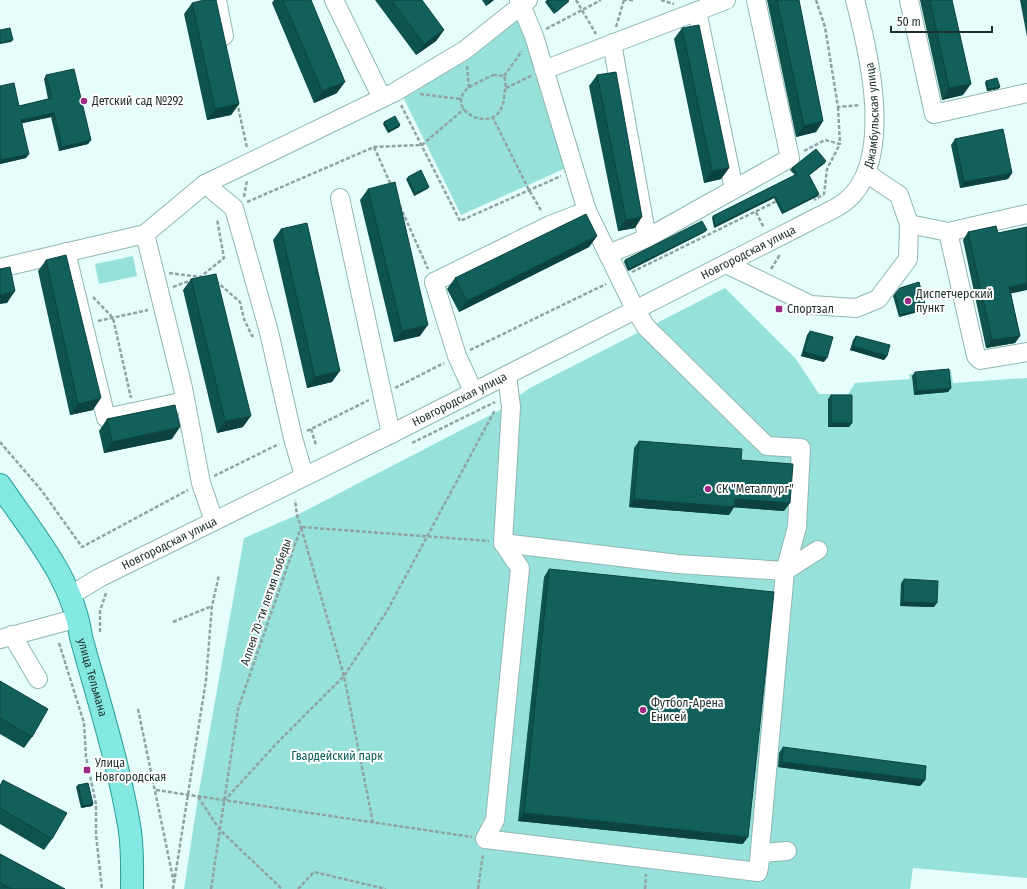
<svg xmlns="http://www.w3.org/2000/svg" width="1027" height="889" font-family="'Fira Sans Condensed',sans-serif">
  <rect width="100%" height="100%" fill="#e5fefb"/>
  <path fill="#96e2da" d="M521,19l45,149 -105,47 -58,-118z
    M133,256l4,20 -38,8 -4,-20z
    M725,288l71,71 23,35h29l7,-11 55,-4 -1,-5 42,-4 2,13 74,-5v500l-114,-10 -3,21h-726l14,-92 46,-259 53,-23 205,-106 26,-20z"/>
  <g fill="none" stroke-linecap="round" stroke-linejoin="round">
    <g stroke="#8eb7b3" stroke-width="20">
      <g id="minor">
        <path d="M217,0l7,36"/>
        <path d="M334,0l48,98"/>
        <path d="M519,0l15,36 53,175 48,98 11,18 121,119 34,2 -4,79 -12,44 -27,301"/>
        <path d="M909,0l25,114 93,-21"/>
        <path d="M697,11l37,178"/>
        <path d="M612,43l35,195"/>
        <path d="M544,70l182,-70"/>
        <path d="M205,184l29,24 35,124 24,106 11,38"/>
        <path d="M340,198l51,236"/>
        <path d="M909,224l39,8 28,124 4,4 47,-8"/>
        <path d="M948,232l79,-18"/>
        <path d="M145,234l38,154 18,95 13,38"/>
        <path d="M66,252l40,166 79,-17"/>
        <path d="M608,254l39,-16 143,-80 -34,-158"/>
        <path d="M726,264l85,41 45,3 22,-9 30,-40 1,-35 -10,-29 -33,-22"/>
        <path d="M0,268l145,-34 60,-50 190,-92 70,-42 63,-50"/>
        <path d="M507,375l4,32 -8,136 17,25 -25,252 -10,19 273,33 3,-19 26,-2"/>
        <path d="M473,391l-16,-35 -23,-74 116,-57 37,-14"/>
        <path d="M503,543l175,21 107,7 33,-21"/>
        <path id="s1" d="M71,595l28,-17 292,-144 417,-212c12,-7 27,-12 38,-21 49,-40 23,-148 9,-201"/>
        <path d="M12,635l26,44"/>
        <path d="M0,639l78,-21"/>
      </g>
    </g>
    <g stroke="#2a9e96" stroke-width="24">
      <g id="major">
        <path id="s2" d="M0,485c32,48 73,93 81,152 17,62 37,124 48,188 4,21 3,43 3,64"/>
      </g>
    </g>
    <path stroke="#8fa4a2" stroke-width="2.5" stroke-dasharray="4 2" stroke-linecap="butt" d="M576,0l20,34
      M623,0h11
      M661,0l13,4
      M816,0l9,27 13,80 22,-2
      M616,27l8,-27
      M546,29l55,-29
      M467,66l2,22
      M493,75l11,1c3,9 1,13 0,21 -3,42 -60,15 -38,-7 6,-6 18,-10 27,-15z
      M504,76l18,-25
      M506,88l25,-12
      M420,94l41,5
      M237,102l10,46
      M401,105l59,116 101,-45
      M838,107l2,37
      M492,116l37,74 13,22
      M374,147l17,38
      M804,151l21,-11 15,4 -13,25 -3,25 -10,6
      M244,197l3,-17
      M247,202l127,-55 48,-2 42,-36
      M400,206l28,63
      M756,212l8,16
      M771,269l8,-13 -1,-1
      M632,272l147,-72
      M169,273l31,4
      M199,278l25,-20 -7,-39
      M216,281l24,21 4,17 8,17 3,-1
      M173,287l19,-7
      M93,297l20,21 18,80
      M98,321l50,-11
      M470,350l136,-66
      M395,388l49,-25
      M311,429l5,16
      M307,431l62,-31
      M0,442l42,49 40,56 106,-57
      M412,443l83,-41
      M214,476l65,-32
      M173,622l39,-16
      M100,632v-21l6,-18
      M59,643l25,80 2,34 10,47v31l6,54
      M138,709l36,174 -1,6
      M156,790l316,47
      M198,797l22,33 62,59
      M224,801l53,-58 67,-67 43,-65 108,-201
      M373,823l-29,-147 -43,-149 188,14
      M174,883l32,-203 6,-74 7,-31
      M211,889l27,-180 63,-182 -4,-12 -2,-15
      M298,889l16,-17 72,17
      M478,889l5,-35
      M645,889l1,-15"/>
    <use href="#minor" stroke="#fff" stroke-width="18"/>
    <use href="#major" stroke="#83e8e2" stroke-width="22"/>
  </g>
  <path fill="#0f534e" d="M274,0h37l26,93 -23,10 -42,-100z
    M375,0h47l22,30 -8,11 -20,14z
    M482,0h12l-8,6z
    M547,0l20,3 -13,11 -9,-12z
    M767,0h32l24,121 -7,11 -20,5z
    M920,0h32l11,95 -21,5z
    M1020,0h7v37z
    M192,3l47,101 -8,11 -24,5 -23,-106z
    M682,28l47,140 -8,11 -17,4 -30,-144z
    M46,75l45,65 -3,4 -29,7 -8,-34 -29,6 4,35 -26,6v-78l19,20 29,-7 -4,-20z
    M597,75l38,153 -17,3 -29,-145z
    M986,81l14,6 -2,2 -11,2 -2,-8z
    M384,122l16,3 -1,2 -11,6 -5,-9z
    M955,139l57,34 -4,6 -48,9 -9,-43z
    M825,163l-16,12 9,21 -36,18 -8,-16 -60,30 -2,-10 1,-2 82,-41 -5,-5 2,-2z
    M408,177l21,10 -2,2 -13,7 -8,-17z
    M368,189l52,147 -26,6 -34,-142z
    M281,229l51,153 -25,6 -34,-148z
    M705,232l-77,39 -4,-9 1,-2z
    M968,232l43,61 9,43 -5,7 -29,5 -23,-108z
    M597,236l-8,11 -130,65 -12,-23 8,-11z
    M46,260l47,150 -23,5 -32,-144z
    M191,279l52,148 -26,6 -34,-143z
    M900,288l25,22 -26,7 -6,-21z
    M810,331l14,31 -23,-6 6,-21z
    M856,336l31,20 -3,4 -34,-10 3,-10z
    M915,372l36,16 -3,4 -34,3 -2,-19z
    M831,395l21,28 -3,4h-21v-28z
    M107,419l65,20 -68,14 -5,-22z
    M639,441l102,19 43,51 -50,-4 -5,8 -100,-8 5,-59z
    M549,569l194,275 -225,-23 26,-244z
    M904,579l30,28 -34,-1 1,-23z
    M0,681l32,56 -8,11 -24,-14z
    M783,747l142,33 -5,6 -142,-19 1,-14z
    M3,780l49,59 -8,11 -44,-26v-39z
    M78,785l15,19 -1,2 -11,2 -5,-21z
    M0,854l65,35h-65z"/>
  <path fill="#0c4340" d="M490,0h4l-8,6z
    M444,30l-8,11 -20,14 8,-11z
    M13,40l-2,2 -11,2v-1z
    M345,82l-8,11 -23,10 8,-12z
    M971,84l-8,11 -21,5 7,-12z
    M1000,87l-2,2 -11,2 1,-2z
    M239,104l-8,11 -24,5 8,-11z
    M54,113l-3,4 -32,7 2,-4z
    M823,121l-7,11 -20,5 8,-11z
    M400,125l-1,2 -11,6 1,-2z
    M91,140l-3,4 -29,7 3,-4z
    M29,154l-3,4 -26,6v-2l1,-2z
    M826,161l-1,2 -18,14 2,-2z
    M729,168l-8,11 -17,4 8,-12z
    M1012,173l-4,6 -48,9 4,-6z
    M429,187l-2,2 -13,7 1,-2z
    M819,194l-1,2 -36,18 2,-2z
    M775,196l-1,2 -60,30 1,-2z
    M642,217l-7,11 -17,3 8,-11z
    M707,230l-2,2 -77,39 1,-2z
    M597,236l-8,11 -130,65 8,-11z
    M1027,283v7l-23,5 5,-8z
    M15,291l-8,12 -7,1v-9z
    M926,308l-1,2 -26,7 1,-2z
    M428,325l-8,11 -26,6 8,-11z
    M1020,336l-5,7 -29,5 6,-8z
    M853,346l34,10 -3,4 -34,-10z
    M804,352l23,6 -3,4 -23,-6z
    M340,371l-8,11 -25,6 8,-11z
    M951,388l-3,4 -34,3 3,-4z
    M101,398l-8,12 -23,5 8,-11z
    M251,416l-8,11 -26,6 8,-12z
    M831,423h21l-3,4h-21z
    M180,427l-8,12 -68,14 8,-11z
    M634,499l100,8 -5,8 -100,-8z
    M735,499l55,4 -6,8 -55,-4z
    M903,602l34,1 -3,4 -34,-1z
    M782,762l143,18 -5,6 -142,-19z
    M93,804l-1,2 -11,2 2,-2z
    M524,813l224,24 -5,7 -225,-23z"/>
  <path fill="#11605b" stroke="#0c4340" d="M204,0h12l23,104 -24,5 -23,-106z
    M283,0h28l34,82 -23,9z
    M391,0h31l22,30 -20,14z
    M547,0h20l2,1 -13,11z
    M777,0h22l24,121 -19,5z
    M930,0h22l19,84 -22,4z
    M699,25l30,143 -17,3 -30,-143z
    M10,28l3,12 -13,3v-13z
    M74,69l17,71 -29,7 -8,-34 -33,7 8,34 -28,6 -1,-6v-68l14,-3 5,23 33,-8 -6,-23z
    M616,72l26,145 -16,3 -29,-145z
    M997,78l3,9 -12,2 -2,-8z
    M395,116l5,9 -11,6 -5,-9z
    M1003,129l9,44 -48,9 -9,-43z
    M816,149l10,12 -17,14 10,19 -35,18 -9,-16 -60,30 -2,-10 84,-42 -5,-6z
    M421,170l8,17 -14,7 -7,-17z
    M395,182l33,143 -26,6 -34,-142z
    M586,214l11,22 -130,65 -12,-23z
    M702,221l5,9 -78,39 -4,-9z
    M307,223l33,148 -25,6 -34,-148z
    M996,226l2,7 29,-6v56l-18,4 11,49 -28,4 -24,-108z
    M66,255l35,143 -23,6 -32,-144z
    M10,267l5,24 -15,4v-26z
    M216,274l35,142 -26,5 -34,-142z
    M919,282l7,26 -26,7 -5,-21 5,-6z
    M810,331l23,6 -6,21 -23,-6z
    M856,336l34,9 -3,11 -34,-10z
    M949,369l2,19 -34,3 -2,-19z
    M831,395h21v28h-21z
    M175,405l5,22 -68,15 -5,-23z
    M639,441l103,8 -1,11 52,4 -3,39 -55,-4 -1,8 -100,-8z
    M549,569l225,23 -26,245 -224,-24z
    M904,579l34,2 -1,22 -34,-1z
    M0,681l48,28 -16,28 -32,-19z
    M783,747l143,19 -1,14 -143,-18z
    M3,780l64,33 -15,26 -52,-31v-22z
    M88,783l5,21 -10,2 -5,-21z
    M0,854l65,35h-53l-12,-6z"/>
  <g fill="#9e2a85" stroke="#fff" stroke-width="1.5">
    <circle cx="84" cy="101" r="4"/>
    <circle cx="908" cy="301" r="4"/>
    <rect x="775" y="305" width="8" height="8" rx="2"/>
    <circle cx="708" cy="489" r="4"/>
    <circle cx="643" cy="710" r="4"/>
    <rect x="83" y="766" width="8" height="8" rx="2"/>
  </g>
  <g text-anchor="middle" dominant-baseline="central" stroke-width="4" stroke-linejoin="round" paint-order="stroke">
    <g font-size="12" fill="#1e2f2d" stroke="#fff" text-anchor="start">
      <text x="92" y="101">Детский сад №292</text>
      <text x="916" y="294">Диспетчерский<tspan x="916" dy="14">пункт</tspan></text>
      <text x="787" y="309">Спортзал</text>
      <text x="716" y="489">СК "Металлург"</text>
      <text x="651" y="703">Футбол-Арена<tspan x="651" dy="14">Енисей</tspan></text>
      <text x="95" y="763">Улица<tspan x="95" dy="14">Новгородская</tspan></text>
    </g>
    <g font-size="12" fill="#1e2f2d" stroke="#fff">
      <text stroke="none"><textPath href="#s1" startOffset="963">Джамбульская улица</textPath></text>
      <text stroke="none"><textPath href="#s1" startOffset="759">Новгородская улица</textPath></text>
      <text stroke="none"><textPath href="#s1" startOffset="435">Новгородская улица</textPath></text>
      <text stroke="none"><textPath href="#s1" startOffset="111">Новгородская улица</textPath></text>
      <text transform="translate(266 602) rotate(-71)">Аллея 70-ти летия победы</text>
      <text stroke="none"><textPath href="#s2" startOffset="216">улица Тельмана</textPath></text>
    </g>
    <g font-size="12" fill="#075b56" stroke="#fff">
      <text x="337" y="756">Гвардейский парк</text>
    </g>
  </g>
  <path d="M891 26v6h101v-6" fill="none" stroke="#1e2f2d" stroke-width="2"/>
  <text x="897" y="26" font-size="12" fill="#1e2f2d" stroke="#ffffff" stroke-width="3" paint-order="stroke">50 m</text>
</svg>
